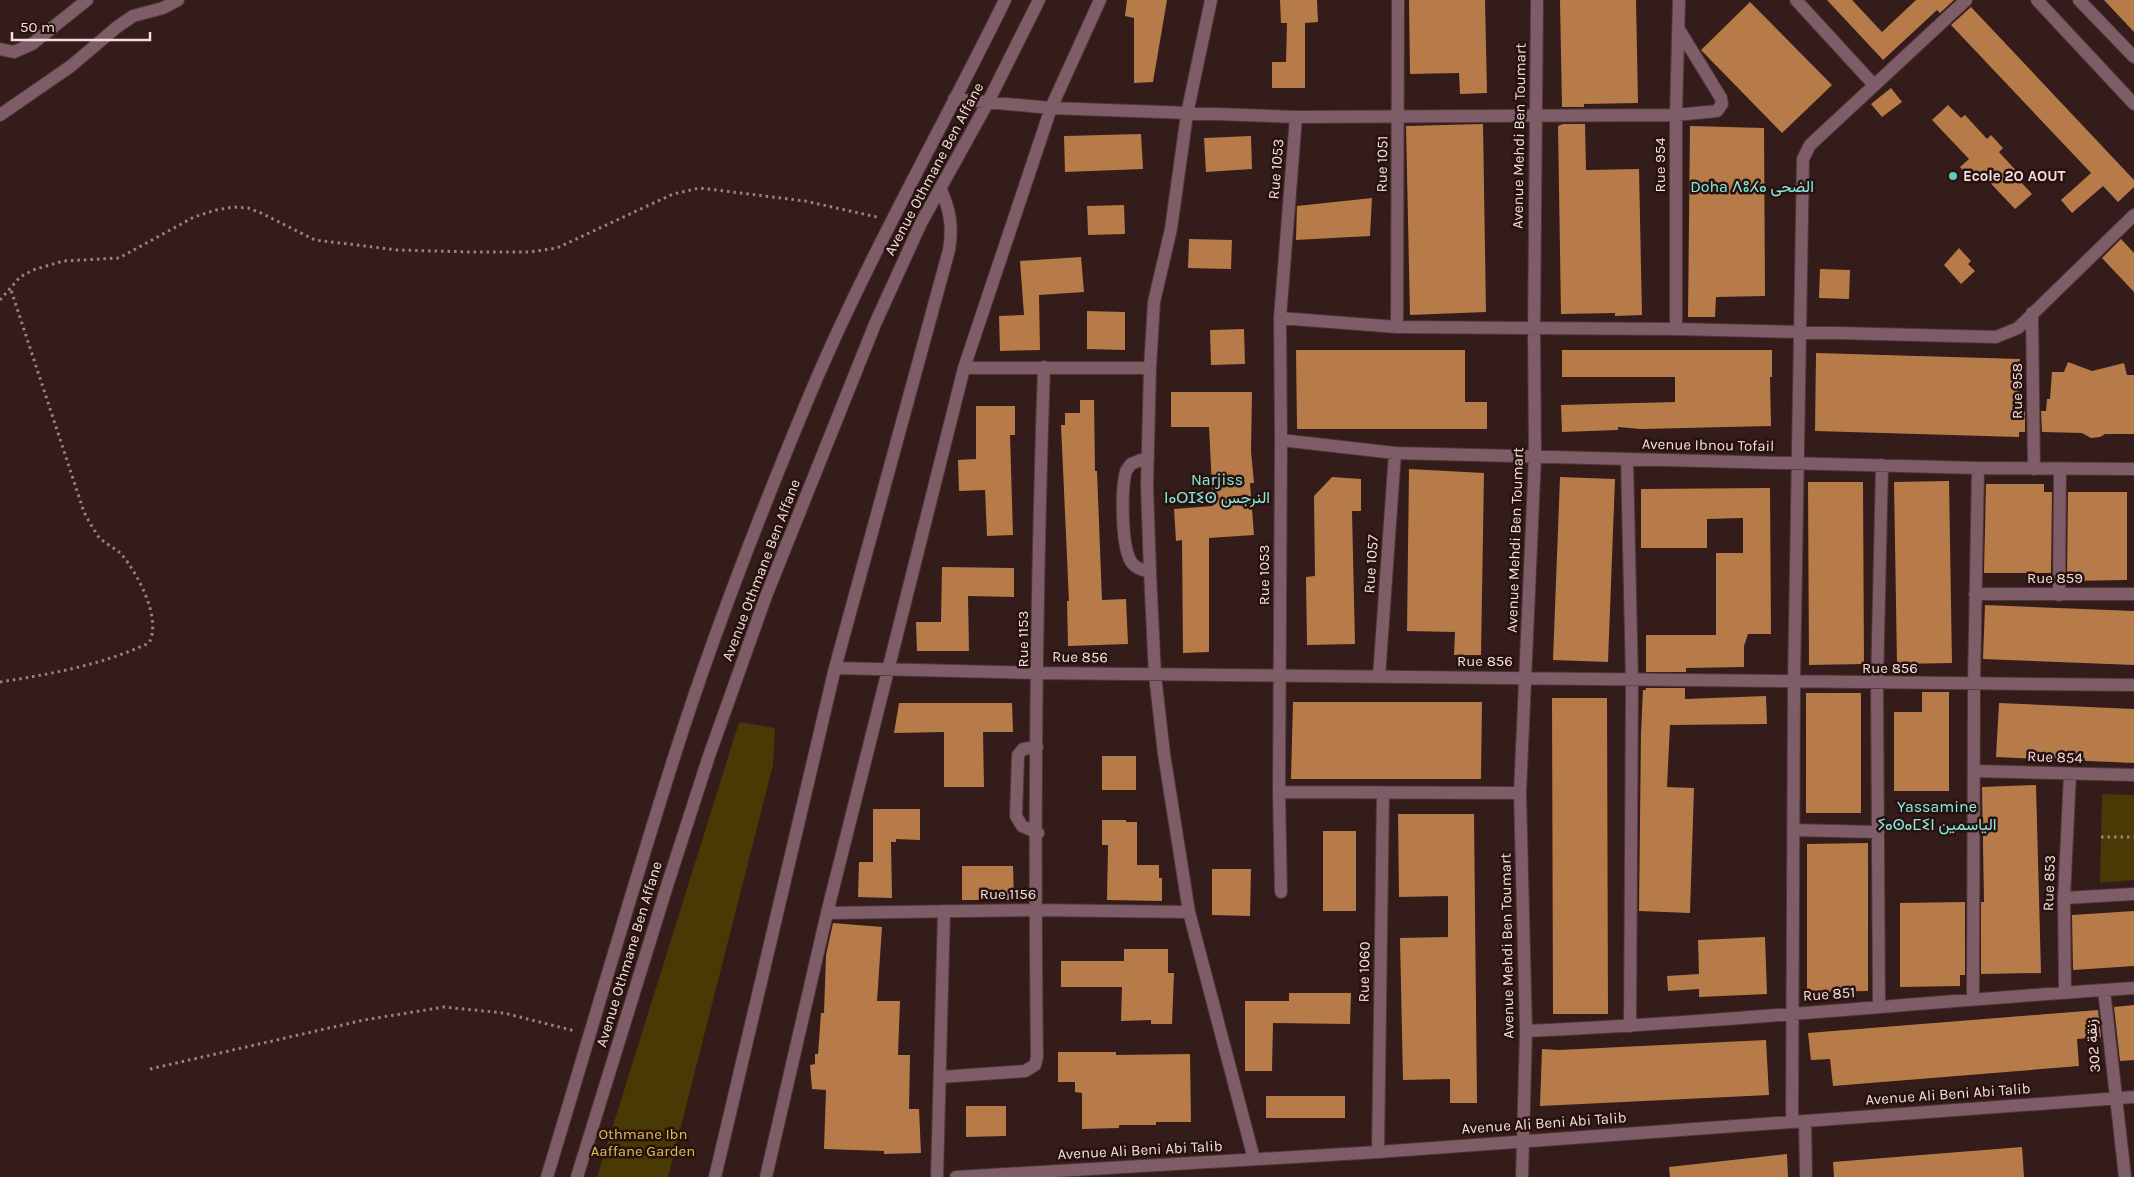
<svg xmlns="http://www.w3.org/2000/svg" width="2134" height="1177" font-family="Karla,Vazirmatn,'Noto Sans Tifinagh',sans-serif">
  <rect width="100%" height="100%" fill="#331c19"/>
  <path fill="#493904" d="M739,722l36,6 -2,37 -105,412h-71z
    M2102,794l32,1v85l-34,3z"/>
  <path fill="#b77b49" d="M1127,0h40l-14,82 -19,1v-65l-9,-2z
    M1280,0h37l1,22 -13,1v65h-33v-26h14l1,-39h-6z
    M1409,0h76l2,93 -27,1 -1,-21 -49,1z
    M1560,0h76l2,103 -54,1v3h-22z
    M1827,0h25l30,32 34,-32h38l-14,13 -3,-3 -54,50z
    M2104,0h30v32z
    M1750,2l82,83 -50,48 -81,-83z
    M1971,7l163,173v7l-16,15 -15,-16 -31,27 -11,-13 30,-27 -140,-148z
    M1891,88l11,14 -20,15 -11,-13z
    M1948,105l13,13 4,-3 22,24 4,-4 12,13 -4,4 23,25 -3,3 13,14 -17,15 -36,-38 -9,8 -10,-12 9,-8 -37,-39z
    M1483,124l3,188 -76,3 -4,-189z
    M1563,124h22l1,46 53,-1 3,146 -27,1v-3l-54,1 -3,-188z
    M1690,126l74,2 1,168 -49,1 -1,20h-27z
    M1141,134l2,35 -78,3 -1,-36z
    M1251,136l1,33 -46,3 -2,-34z
    M1372,198l-2,38 -74,4 1,-34z
    M1124,205l1,29 -37,1 -1,-29z
    M1189,239l43,1 -1,29 -43,-1z
    M2121,239l13,14v39l-32,-34z
    M1959,248l12,13 -3,3 7,7 -14,13 -17,-19z
    M1081,257l3,35 -45,3 1,55 -40,1 -1,-35 25,-1 -4,-54z
    M1820,269l30,1 -1,29 -30,-1z
    M1087,311l38,1v38l-38,-1z
    M1244,329l1,35 -34,1 -1,-35z
    M1296,350h169v52h22v27h-190z
    M1562,350h210v27h-2l1,49 -130,3 -23,-2v3l-56,2 -1,-27 114,-3v-25h-113z
    M1816,353l204,6 -1,51 6,1v21h-6v5l-204,-6z
    M2068,362l24,9 32,-8 3,12h7v59h-29l-5,3 -9,1 -9,-5 -40,-1 -1,-21h5l1,-12h3l2,-27h12z
    M1171,392h81l-1,59 3,32h-4l4,52 -45,3v114l-26,1 -1,-113 -6,1 -2,-32 39,-3 -4,-79h-38z
    M1080,400h14l1,71h2l5,129 24,-1 2,45 -60,2 -1,-45h2l-8,-176h4v-12h15z
    M976,406h39v29h-5l3,100 -26,1 -2,-46 -26,1 -1,-31 18,-1z
    M1409,469l75,4 -3,182h-27l1,-23 -48,-1z
    M1332,477l29,2v32h-9l3,133 -48,1 -1,-68 9,-1 -1,-80z
    M1560,477l55,2 -7,183 -55,-2z
    M1949,481l3,182 -55,1 -3,-182z
    M1808,482h55l1,182 -55,1z
    M1986,484h58v8h8l-1,81h-67z
    M1770,488l1,146h-23l-4,12v21l-58,1v4h-40v-37h70v-82h27v-35l-36,1v29h-66v-59z
    M2068,492h59v88l-60,1z
    M942,567l72,1v29l-46,-1 1,55h-52l-1,-29h25z
    M1985,605l149,6v54l-151,-6z
    M1646,688h39v11l81,-3 1,28 -97,1 -3,62 27,1 -4,125 -51,-2 2,-178 2,-43h3z
    M1922,692h27v99h-55v-79h28z
    M1806,693h55v120h-55z
    M1552,698h55l1,316h-55z
    M1293,702h189l-1,77h-190z
    M899,703h113l1,29h-30l1,55h-40v-55l-50,1z
    M1999,703l135,6v54l-138,-6z
    M1102,756h34v34h-34z
    M2036,785l5,188 -60,1v-72h3l-2,-115z
    M873,809h47v31l-24,-1v3h-5l1,56 -34,-1 1,-35h14z
    M1398,814h76l3,289h-27v-24l-47,1 -3,-142 48,-1v-41l-49,1z
    M1102,820h24v2h11v43h22v13h3v23l-55,-1 1,-55h-6z
    M1323,831h33v80h-33z
    M1868,843v148l-61,1v-148z
    M962,866h51l1,34h-52z
    M1212,869h39l-1,47 -38,-1z
    M1965,902v73h-5v11l-60,1v-84z
    M2134,911v55l-61,4 -1,-55z
    M833,923l49,4 -5,74h23l-2,54h12l-1,54h10l2,44 -37,1v-3l-60,-2 2,-59 -14,-1 -2,-24 5,-1v-10h3l3,-41h3l2,-58z
    M1765,937l2,57 -68,3v-8l-31,2 -1,-15 32,-2 -1,-34z
    M1124,949h44v24h6l-2,51h-21v-4l-30,1 1,-34h-61v-26h63z
    M1289,993h62l-1,31 -77,-1 -1,48h-27v-70h44z
    M2134,1005v55l-14,1 -6,-54z
    M2098,1010l3,27 -24,2 2,27 -246,20 -3,-27 -19,1 -3,-27z
    M1766,1040l3,55 -229,11 2,-57 17,1z
    M1058,1052h58v3l74,-1 1,68h-35v3h-37v3l-37,1v-36l-7,-1v-10h-17z
    M1266,1096h79v22h-79z
    M966,1106h40v30l-40,1z
    M2022,1147l2,30h-190l-1,-15z
    M1787,1154l1,23h-118l-1,-10z"/>
  <g fill="none" stroke-linecap="round" stroke-linejoin="round">
    <g stroke="#4e3734" stroke-width="14">
      <path id="minor" d="M1211,0l-24,114 -16,115 -17,73 -4,66 -3,118 3,86 5,103 9,79 25,158 65,247
        M1796,0l78,85
        M2037,0l97,104
        M2079,0l55,57
        M0,49l14,3 18,-8 55,-44
        M954,99l97,9 245,9 380,-2 41,-4 5,-7 -1,-6 -43,-70
        M0,115l71,-49 46,-39 16,-11 30,-8 15,-8
        M1296,117l-16,201 1,122 -2,352 241,1
        M2032,313l2,156
        M1280,318l117,9 279,2 320,8 22,-9 116,-113
        M1397,327l1,-327
        M1676,329v-214l3,-115
        M964,368h186
        M1281,440l114,13 583,15 156,1
        M1148,457l-17,7 -5,7c-5,18 -5,78 6,92 4,6 12,7 18,9
        M1627,459l5,222 -2,345
        M1975,594h159
        M2059,595l1,-126
        M835,668l204,5 1095,12
        M1379,677l16,-224
        M1037,747l-14,2 -5,6 -2,61 6,10 16,7
        M1975,771l159,4
        M1279,792l2,100
        M1794,830l84,2
        M2064,898l70,-4
        M827,913l209,-3 153,2
        M2104,990l21,187
        M2065,993l-1,-95 6,-124
        M1973,998l1,-314 4,-216
        M1879,1006l-2,-322 5,-219
        M1526,1031c203,-9 405,-30 608,-43
        M941,1077l84,-6 10,-6 2,-8c-3,-230 -1,-460 7,-690
        M1805,1121l1,56
        M1792,1122l2,-440 9,-523 7,-14 156,-145
        M1378,1152l5,-359
        M547,1177c43,-142 84,-285 129,-426 38,-119 84,-237 132,-352 57,-137 132,-266 197,-399
        M577,1177l90,-291 42,-130 57,-160 109,-272 46,-101 67,-121 51,-102
        M715,1177l120,-509 114,-418c4,-23 1,-41 -9,-62
        M766,1177l61,-264 137,-545 87,-260 49,-108
        M937,1177l7,-266
        M956,1177l422,-25 756,-55
        M1522,1177l4,-146 -6,-238 15,-336 -1,-128 3,-329"/>
    </g>
    <path stroke="#978380" stroke-width="3" stroke-dasharray="2.5 4" stroke-linecap="butt" d="M0,300l20,-23 13,-7 30,-9 56,-3 75,-41 22,-7 18,-3 14,1 13,5 54,27 83,10 73,2h59l27,-4 116,-54 27,-6 105,13 72,16
      M0,682c51,-8 102,-17 149,-39 13,-24 -11,-69 -27,-88 -7,-8 -18,-11 -24,-19 -5,-8 -10,-16 -14,-24l-73,-222
      M2101,837h33
      M150,1069l214,-49 80,-13 60,6 71,18"/>
    <use href="#minor" stroke="#7e5d68" stroke-width="12"/>
  </g>
  <circle fill="#58cec0" stroke="#281210" stroke-width="2" cx="1953" cy="176" r="5"/>
  <g text-anchor="middle" dominant-baseline="central" stroke-width="5" stroke-linejoin="round" paint-order="stroke">
    <g font-size="15" fill="#f1e0dd" stroke="#281210">
      <text transform="translate(1519 136) rotate(-89)">Avenue Mehdi Ben Toumart</text>
      <text transform="translate(1382 164) rotate(-89)">Rue 1051</text>
      <text transform="translate(1660 165) rotate(-90)">Rue 954</text>
      <text transform="translate(934 169) rotate(-62)">Avenue Othmane Ben Affane</text>
      <text transform="translate(1276 169) rotate(-85)">Rue 1053</text>
      <text transform="translate(2017 391) rotate(-90)">Rue 958</text>
      <text transform="translate(1708 445) rotate(1)">Avenue Ibnou Tofail</text>
      <text transform="translate(1515 540) rotate(-88)">Avenue Mehdi Ben Toumart</text>
      <text transform="translate(1371 564) rotate(-86)">Rue 1057</text>
      <text transform="translate(761 570) rotate(-69)">Avenue Othmane Ben Affane</text>
      <text transform="translate(1264 575) rotate(-90)">Rue 1053</text>
      <text x="2055" y="578">Rue 859</text>
      <text transform="translate(1023 639) rotate(-90)">Rue 1153</text>
      <text transform="translate(1080 657) rotate(1)">Rue 856</text>
      <text x="1485" y="661">Rue 856</text>
      <text x="1890" y="668">Rue 856</text>
      <text transform="translate(2055 757) rotate(2)">Rue 854</text>
      <text transform="translate(2049 883) rotate(-88)">Rue 853</text>
      <text x="1008" y="894">Rue 1156</text>
      <text transform="translate(1507 946) rotate(-91)">Avenue Mehdi Ben Toumart</text>
      <text transform="translate(629 954) rotate(-73)">Avenue Othmane Ben Affane</text>
      <text transform="translate(1364 972) rotate(-89)">Rue 1060</text>
      <text transform="translate(1829 994) rotate(-4)">Rue 851</text>
      <text transform="translate(2093 1046) rotate(-95)">زنقة 302</text>
      <text transform="translate(1948 1094) rotate(-4)">Avenue Ali Beni Abi Talib</text>
      <text transform="translate(1544 1123) rotate(-4)">Avenue Ali Beni Abi Talib</text>
      <text transform="translate(1140 1150) rotate(-3)">Avenue Ali Beni Abi Talib</text>
    </g>
    <g font-size="15" font-weight="bold" fill="#f1e0dd" stroke="#281210" text-anchor="start">
      <text x="1963" y="176">Ecole 2O AOUT</text>
    </g>
    <g font-size="15" fill="#e1be54" stroke="#281210">
      <text x="643" y="1134">Othmane Ibn<tspan x="643" dy="17">Aaffane Garden</tspan></text>
    </g>
    <g font-size="16" fill="#85eddf" stroke="#281210">
      <text x="1752" y="186">Doha ⴷⵓⵃⴰ الضحى</text>
      <text x="1217" y="479">Narjiss<tspan x="1217" dy="18">ⵏⴰⵔⵊⵉⵙ النرجس</tspan></text>
      <text x="1937" y="806">Yassamine<tspan x="1937" dy="18">ⵢⴰⵙⴰⵎⵉⵏ الياسمين</tspan></text>
    </g>
  </g>
  <path d="M12 32v8h138v-8" fill="none" stroke="#f1e0dd" stroke-width="2.5"/>
  <text x="20" y="32" font-size="15" fill="#f1e0dd" stroke="#281210" stroke-width="4" paint-order="stroke">50 m</text>
</svg>
